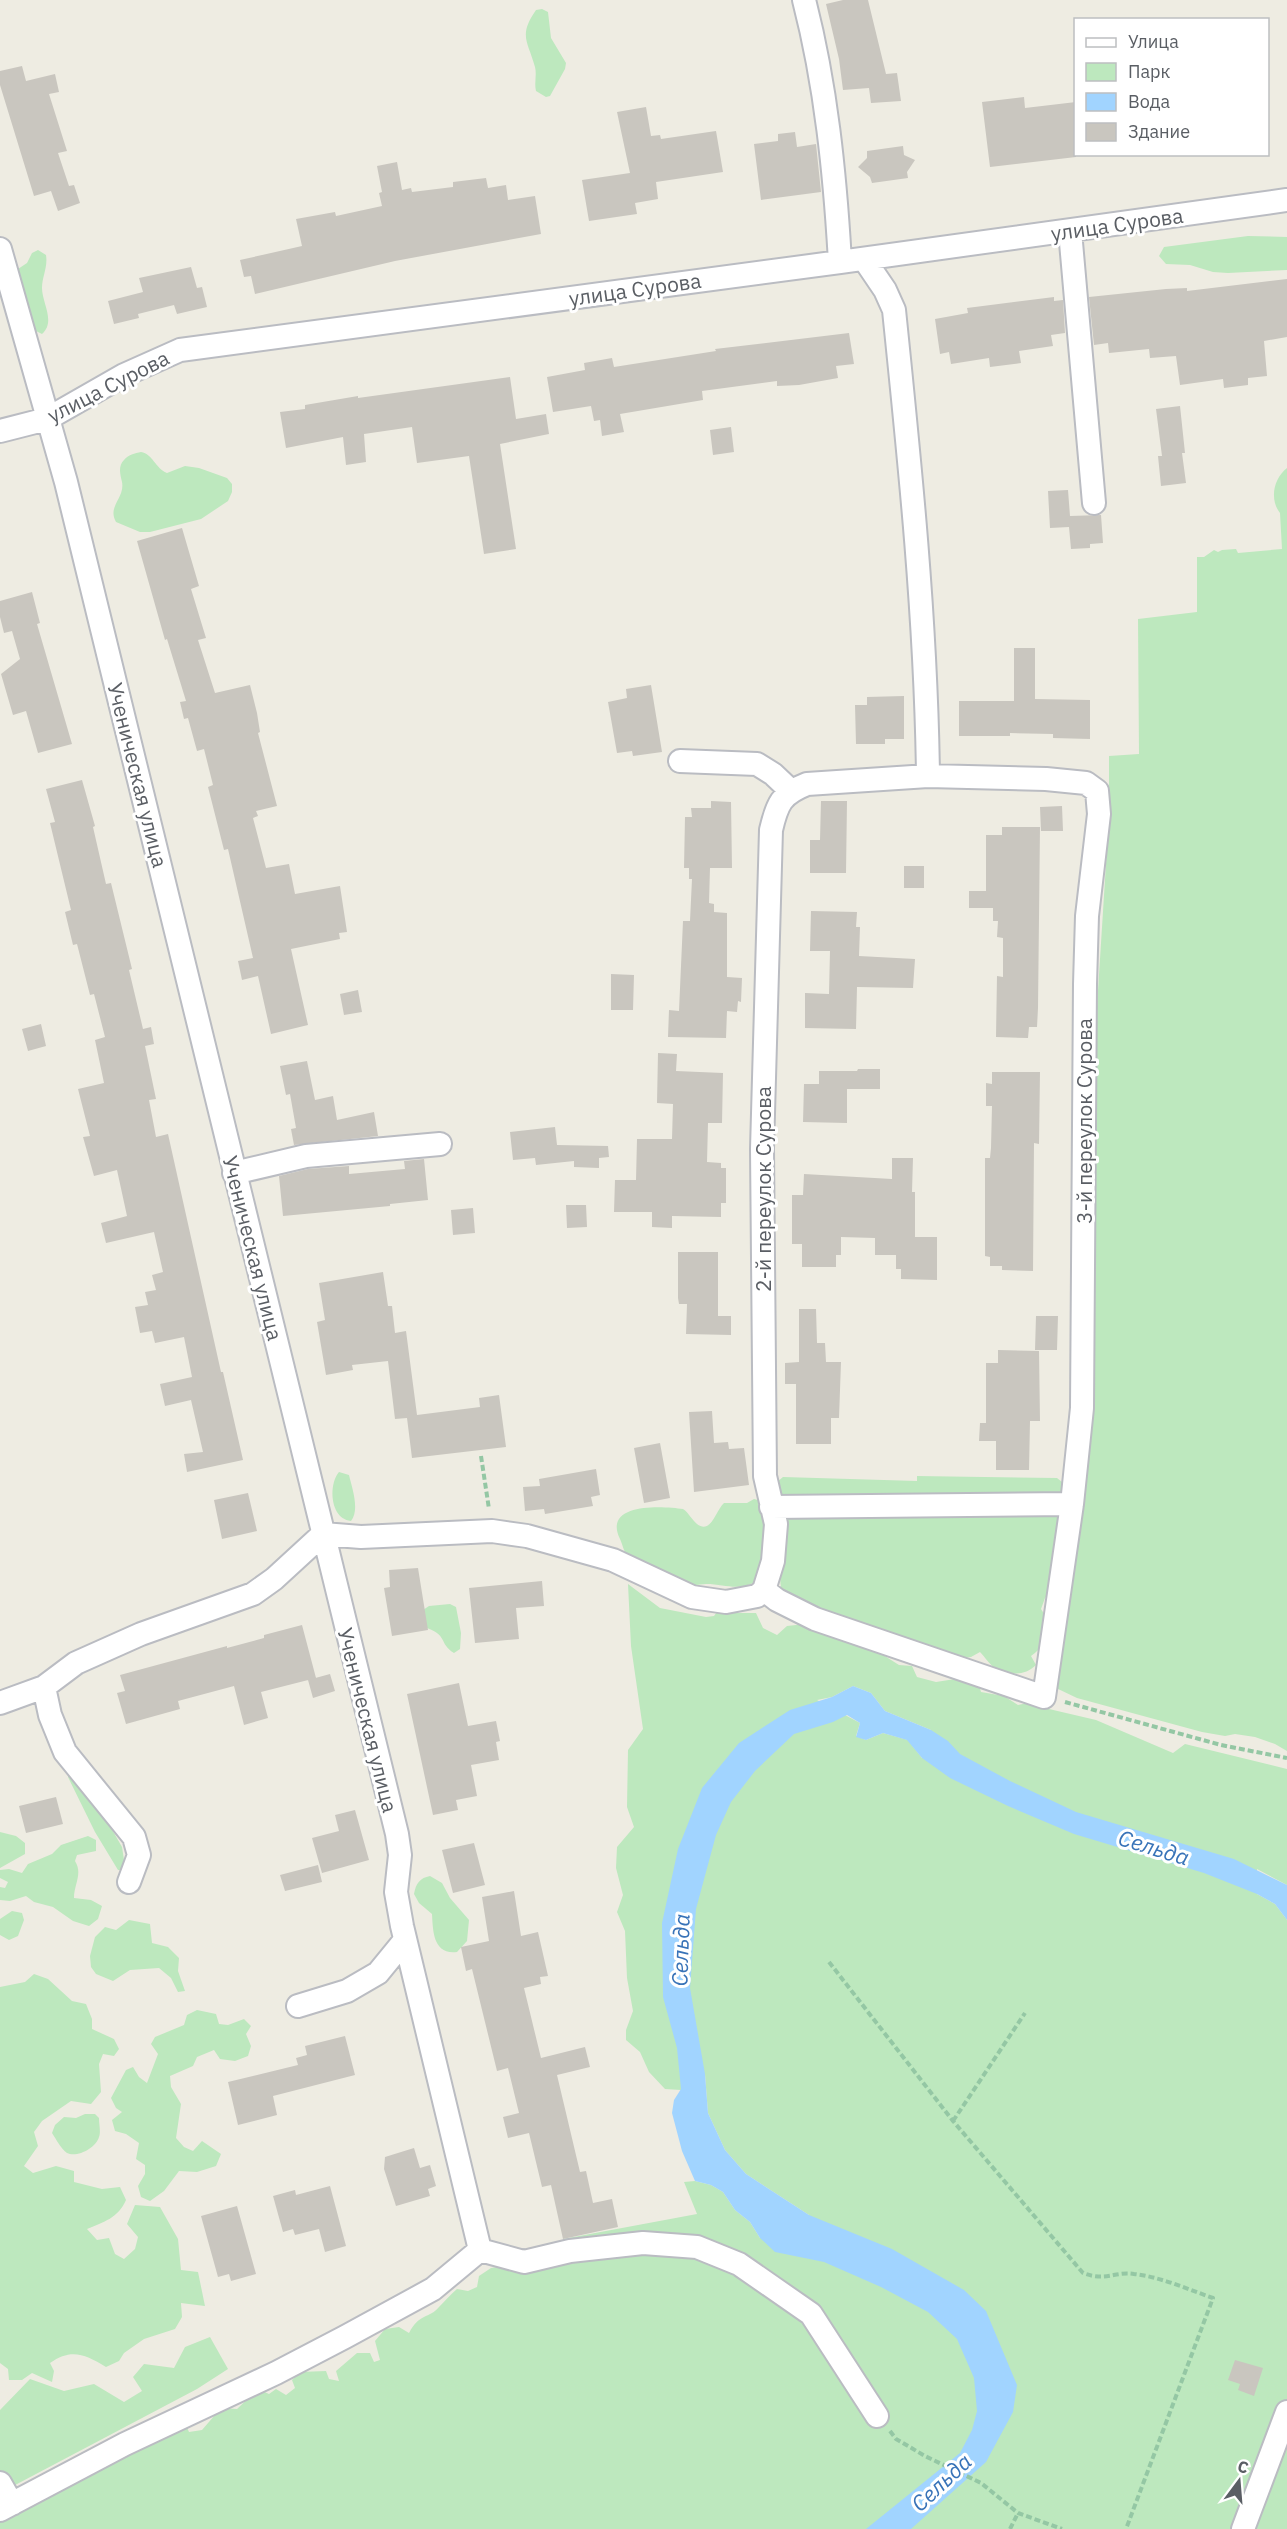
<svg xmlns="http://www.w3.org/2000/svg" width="1287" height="2529" font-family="'IBM Plex Sans',sans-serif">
  <rect width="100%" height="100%" fill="#eeece2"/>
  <path fill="#bde8be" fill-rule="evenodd" d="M542,9l6,3 3,26 15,25 -1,6 -15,27 -4,1 -10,-6c-2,-8 1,-16 -1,-24 -7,-26 -17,-31 1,-57z
    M1248,236l39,1v33l-59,3 -15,-1 -23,-7 -24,-1 -7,-8 5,-9z
    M38,250l8,5c2,12 -4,22 -4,33 0,15 14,34 0,46l-8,-4 -19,-59 12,-8 5,-10z
    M141,452c12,2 14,16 26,21l18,-7 14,2 28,10 5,6v8l-4,9 -27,18 -51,13h-10l-24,-10c-9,-16 9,-24 6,-40 -2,-8 -4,-16 2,-22 4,-5 11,-7 17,-8z
    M1287,468v1283l-12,-7 -20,-7 -20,-3 -10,2 -23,-4 -125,-34 -21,-10 1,-46 52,-826v-60l30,-2 -1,-135 59,-7v-55h7l10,-7 4,2 4,-2 14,-1 2,4 44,-4 -2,-36c-11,-14 -6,-35 7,-45z
    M339,1472l10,3c3,13 11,35 2,46 -21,-2 -23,-36 -12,-49z
    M917,1476l140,2 5,4 -8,108 -9,8 -4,11c13,17 6,36 -10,47l5,9c-12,12 -28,10 -42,2 -5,-3 -9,-10 -14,-15l-9,5 -14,2 -19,-10 -20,-7 -21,-3 -114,-43c-11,-39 12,-73 -6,-114l6,-5 134,4z
    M754,1499l8,2 12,25 -17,55c-19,11 -31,3 -51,3 -8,0 -16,3 -23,5 -15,-8 -45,-23 -56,-34 -3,-3 -5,-12 -7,-16 -18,-37 43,-33 63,-30 6,4 8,10 14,15 14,11 19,-14 27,-21h23z
    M628,1584l32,24 46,9 8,-1 6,-8 12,5h24l7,15 14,7 10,-9 18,-2 75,29 19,12 13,1 5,11 19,5 19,-3 24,6 2,7 23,4 14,9 14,-3 17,7 47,11 77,33 12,-9 102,25v116l-30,-16v25l18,10 12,16v609h-1287v-13l185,-93 4,9 13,-2 19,-22 16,1 21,-20 11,5 7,-5 10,6 9,-7 -3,-8 8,-8 26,-1 3,8 10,2 -3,-10 21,-18h13l4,9 6,-2 -5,-19 10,-12 14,-2 10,6c10,-20 20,-14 30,-26 6,-6 11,-12 18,-18l11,2 9,-4 2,-11 12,-8 72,-11v-18l134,-25 -13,-32 11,-1 16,4 12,7 12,18 15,12 10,16 49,-23 -63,-41 -21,-24 -17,-37 -3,-39 -24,16 -16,-1 -16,-17 -9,-20 -14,-12v-10l7,-19 -6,-33 -2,-47 -8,-19 6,-17 -7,-27 1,-21 17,-20 -7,-20 1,-57 15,-21 -12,-83zM853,1686l18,7 14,18 46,19 -9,28 -14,-18 -25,-7 -17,7 -10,-4 4,-13 -43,-23 15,-3z
    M450,1604l6,3 5,26 -1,16 -6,4c-16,-10 -5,-18 -30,-26l-1,-17 6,-4z
    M68,1771l23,22 31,54 2,13 -3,10h-3l-23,-38 -27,-55z
    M0,1832l16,4 9,7v11l-25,14z
    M88,1836l8,4v11l-19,4 -2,6c8,13 -1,23 -1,37l17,2 11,6 -4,13 -9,7 -16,-5 -20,-14 -19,-5 -8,-6 -16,5 -10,-1v-13l5,1 3,-6 -8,-4v-8l9,-1 13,4 6,-9 24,-10 9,-9z
    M430,1876l12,7 8,15 19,22 -2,21 -10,11c-24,3 -24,-21 -25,-38l-13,-11 -5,-9c2,-11 6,-16 16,-18z
    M12,1911l10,2 2,7 -6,16 -9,4 -9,-5v-16z
    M129,1920l21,4 2,19 16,4 11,11 -1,13 7,20 -7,1 -7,-14 -12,-10 -29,2 -17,11 -17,-7 -5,-7 -1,-11 5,-19 10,-10 11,3z
    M34,1974l14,5 24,22 14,3 6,15v10l22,10 5,10 -5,7 -11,-2 -4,10 2,28 -10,12 -20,-3 -29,20 -8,11 4,14 -14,20 9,7 23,-7 18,5v11l28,7 18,-2 6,13c-8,18 -22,22 -39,29l10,11 12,-2 6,16 9,5 11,-10 3,-12 -11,-13 8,-19 25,2 18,32 3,31 17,2 7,34 -24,-3 1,14 -7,12 -31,10 -20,14 -5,8 -13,6c-21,-13 -35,-19 -56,-4l4,8 -2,11 -20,-9 -10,7h-13l-1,-11 -8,-6v-376l25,-5z
    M197,2010l19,4 3,10 9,1 16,-6 7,7 -5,8 5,12 -3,10 -13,5 -15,-2 -6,-9 -17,7 -4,9 -23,10 1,11 10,17 -5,34 8,9 9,4 9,-10 19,13 -5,12 -19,6 -18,-1 -15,20 -14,10 -9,-4 -3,-11 7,-12v-9l-9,-6 3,-16 -13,-9 -11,-3 -3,-11 10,-8 -6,-4 -5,-10 15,-28 7,-3 6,10 8,6 11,-29 -7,-10 4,-7 29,-12 3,-10z
    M85,2114h10l4,4c0,6 2,14 0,19 -3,11 -22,21 -32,16 -6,-4 -11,-14 -15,-20l3,-8 9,-8 12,1z
    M210,2337l18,32 -31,20 -197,104v-83l30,-31 34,12 30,-7 30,18 18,-11 -9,-14 11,-13 30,4 11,-21z"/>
  <path fill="#a1d4ff" d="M853,1686l18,7 14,18 46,19 17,11 12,13 50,27 66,31 158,47 53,26v35l-12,-16 -18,-10 -53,-21 -130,-39 -66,-28 -58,-28 -28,-20 -15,-18 -24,-7 -17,7 -10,-3 4,-14 -13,-8 -14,7 -39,12 -39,37 -24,31 -15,33 -20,74 -6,79 15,86 3,39 17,37 21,24 63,41 83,34 72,41 22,21 31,74 -4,27 -27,50 -75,67h-45l94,-76 12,-23 5,-19 -3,-33 -17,-39 -29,-27 -47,-25 -57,-25 -49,-10 -15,-14 -10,-16 -15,-12 -12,-18 -12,-7 -16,-4 -13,-30 -10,-38 2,-13 7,-11 -4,-41 -14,-51 -1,-74 16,-74 24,-61 37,-45 51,-33 42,-13z"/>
  <path fill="#c9c6bf" d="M843,0h25l18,74 11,-1 4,28 -30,2 -2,-15 -26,2 -4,-31 -13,-55z
    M22,66l4,15 29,-7 4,18 -10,2 18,57 -9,2 11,33 5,-1 6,18 -22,8 -7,-20 -17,5 -34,-111v-14z
    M1024,97l1,11 51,-6v55l-86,10 -8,-65z
    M646,107l5,29 9,-1 1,4 55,-8 7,41 -67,10 2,17 -23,4 2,11 -48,7 -7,-41 48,-7 -13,-61z
    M795,132l2,15 19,-3 5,48 -60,8 -7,-56 24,-3v-7z
    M903,146l1,9 11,5 -8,12 1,6 -36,5 -2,-6 -12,-10 9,-9v-7z
    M397,162l5,28 9,-2 1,4 41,-5v-5l33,-4 2,10 18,-3 2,15 27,-4 6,38 -146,27 -140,33 -4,-18 -7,1 -4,-17 62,-14 -6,-27 39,-7 1,4 46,-10 -3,-13 3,-1 -5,-26z
    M191,267l6,21 5,-1 5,20 -30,7 -3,-9 -36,9 1,4 -25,6 -6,-23 35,-9 -4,-14z
    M1287,279v58l-23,4 3,35 -19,2v7l-24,3 -1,-9 -43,6 -4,-29 -26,2 -1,-9 -40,4 -1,-10 -14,2 -5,-48 77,-8 21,-1v3z
    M1054,297v4l9,-1 2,33 -14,2 2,11 -34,5 2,12 -31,4 -1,-9 -38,6 -2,-12 -9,2 -5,-35 33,-6 -1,-5z
    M849,333l5,31 -18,2 2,12 -39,7 -22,1v-5l-75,10 1,9 -83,14 4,18 -22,4 -2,-16 -6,1 -3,-15 -38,6 -6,-35 38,-7 -1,-7 28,-5 2,9 102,-16 -1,-2z
    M510,377l6,42 30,-5 3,20 -49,10 16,105 -32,5 -15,-98 -52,7 -5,-36 -48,7 2,28 -20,3 -3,-28 -57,11 -6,-36 25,-3v-4l53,-9v2z
    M1180,406l5,47h-3l4,30 -25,3 -3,-30h4l-6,-47z
    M731,427l3,25 -21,3 -3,-25z
    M1068,490l2,26 31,-1 2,28 -13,1v4l-19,1 -2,-22 -19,1 -2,-37z
    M182,528l17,58 -8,3 15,49 -8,2 17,53 35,-8 7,28 3,19 -2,1 19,73 -21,5 2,5 -5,2 13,50 23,-4 6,30 45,-8 7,46 -8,1 1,6 -49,10 17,76 -37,9 -13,-58 -16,4 -4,-19 15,-3 -25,-109 -4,1 -16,-63 5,-2 -9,-36 -7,2 -9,-33 -4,1 -4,-17 6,-1 -19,-62 -2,1 -28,-99z
    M32,592l8,31 -3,1 35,120 -34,9 -12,-42 -13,4 -12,-41 19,-15 -8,-28 -8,2 -4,-16v-16z
    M1014,648h21v51l55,1v39l-37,-1v-4l-43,-1v3h-51v-35h55z
    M651,685l11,67 -29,4 -1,-5 -15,2 -9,-51 19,-4 -1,-9z
    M904,696v43h-19v5h-29l-1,-39h12v-8z
    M82,780l13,46 -2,1 13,57 5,-1 21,86 -3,1 14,59 8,-2 3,17 -9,2 11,53 -7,1 7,37 12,-3 53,238h2l20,88 -56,12 -3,-18 19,-2 -12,-52 -26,6 -5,-22 32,-7 -8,-40 -29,6 -3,-12 -12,2 -5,-26 13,-2 -3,-13 11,-2 -4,-15 11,-3 -9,-40 -48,11 -5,-20 26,-7 -10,-46 -23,6 -11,-39 7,-1 -12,-47 26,-6 -9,-43 10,-3 -11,-43 -4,1 -13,-51 -4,1 -8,-33 6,-2 -21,-87 5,-1 -9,-33z
    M711,801l20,1 1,66h-22l-1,35 5,1v8l13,1v64l15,1 -1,24 -3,-1 -1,11 -10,-1 -1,27 -58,-1 1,-27 10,1 4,-90h7l2,-42h-3v-11h-5l1,-51h7l-1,-9h20z
    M821,801h26l-1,72h-36v-33h10z
    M1062,806l1,25h-22l-1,-24z
    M1002,827h38l-2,181 -1,19h-8l-1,11 -32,-1 1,-61 6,1v-39l-6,-1 1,-16h-5v-13h-24v-17h17v-56h16z
    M904,866h20v22h-20z
    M811,911l46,1 -1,15h4l-1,29 56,3 -2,29 -56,-1 -1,42 -51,-1v-35l24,1 1,-43h-20z
    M611,974l23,1 -1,35h-22z
    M358,990l4,22 -18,3 -4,-21z
    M41,1024l5,22 -18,5 -6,-22z
    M658,1053l19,1 -1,17 47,2 -1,50h-14l-1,39 14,1v5h5v35h-5v14l-49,-1v12l-20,-1v-15h-38l1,-32h21l1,-41h35l1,-35 -16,-1z
    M307,1061l8,39 18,-4 4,24 37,-8 4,24 -84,9 -3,-16 5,-1 -6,-34 -4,1 -6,-29z
    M858,1069h22v20h-33v34l-44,-1 1,-38h15v-13h38z
    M992,1072h48l-1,72 -5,-1 -1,128 -31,-1v-4h-12v-9l-5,-1v-98h5l1,-10 1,-42h-6v-23l6,1z
    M555,1127l2,18 51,1 1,11 -10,1v10l-25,-1v-6l-38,4 -1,-7 -22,2 -3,-28z
    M892,1158h21l-1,34h3v45h22v43l-36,-1v-10h-5v-14h-21v-17l-34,-1v18h-5v12h-34v-23h-10v-49h11l1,-21 88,5z
    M424,1159l4,41 -38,4v2l-107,10 -4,-40 29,-7 41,-3v8l56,-5 -1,-8z
    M566,1205h20l1,22 -20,1z
    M473,1208l2,25 -22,2 -2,-25z
    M678,1252h40v64h13v19l-45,-1 1,-30h-8l-1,-6z
    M383,1272l5,34h4l3,27 11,-2 11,84 63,-8 -1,-9 20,-3 7,52 -94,11 -5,-40 -12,1 -7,-58 -36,4 1,5 -27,5 -9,-53 8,-2 -6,-37z
    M799,1309h17l1,34h8l1,19h15l-2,56h-8v26h-35v-60h-11v-21l14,-1z
    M1036,1316h22l-1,34h-22z
    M998,1350l41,1 1,70h-10l-1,49h-33v-29h-17l1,-18h6v-60h12z
    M712,1411l2,32 14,-1 1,7 15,-1 5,37 -55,7 -5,-80z
    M660,1443l10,55 -26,5 -10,-55z
    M596,1469l4,26 -9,2 2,9 -48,8 -1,-5 -19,2 -2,-24 17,-1 -1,-7z
    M248,1493l9,38 -35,8 -8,-39z
    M418,1568l10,62 -36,6 -8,-48 6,-1 -1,-17z
    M542,1581l2,25 -28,2 3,31 -44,4 -6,-55z
    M302,1625l14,53 -55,14 7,26 -24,7 -10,-39 -56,15 2,8 -54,15 -9,-31 8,-2 -5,-16 107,-29v2l37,-10v-3z
    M330,1674l5,17 -22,7 -5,-18z
    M459,1683l9,43 28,-5 4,20 -4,1 3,18 -28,5 6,31 -21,4 2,10 -25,5 -26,-121z
    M56,1797l7,27 -37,9 -7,-27z
    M355,1810l14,50 -47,13 -10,-35 27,-7 -4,-16z
    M474,1843l11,42 -32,8 -11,-43z
    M318,1865l4,17 -37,9 -5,-16z
    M514,1891l7,45 17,-4 10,44 -8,1 1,7 -17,4 17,70 44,-11 5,20 -33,8 23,97 6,-1 7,32 19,-4 6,28 -55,12 -12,-54 -9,2 -13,-54 -21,5 -5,-21 16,-4 -11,-45 -11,3 -25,-102 -6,2 -5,-24 28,-6 -7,-44z
    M345,2036l10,39 -82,21 4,19 -39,10 -10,-43 70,-17 -2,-7 11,-3 -2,-9z
    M414,2148l6,20 10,-3 6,21 -8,3 2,7 -34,10 -12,-37 1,-12z
    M330,2186l16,60 -21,6 -6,-23 -24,6 -2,-6 -10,3 -10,-36 22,-6 1,5z
    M237,2206l19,68 -25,7 -2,-7 -11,3 -17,-61z
    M1235,2360l28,8 -9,28 -16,-6 2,-6 -12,-4z"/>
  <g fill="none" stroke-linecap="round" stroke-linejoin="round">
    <g stroke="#babcc2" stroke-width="26">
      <path id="minor" d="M804,0c22,85 31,174 36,262
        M1070,231l24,272
        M0,249l66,233 331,1352 3,21 -4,37 6,34 78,324
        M864,259l21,31 9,20c16,155 32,310 34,466
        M0,431l47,-12 77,-44 56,-25 660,-88 447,-62
        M680,761l77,3 16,10 18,17
        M928,776l118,3 40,4 11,8 2,23 -12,102 -2,68 -3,424 -10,96 -28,193 -229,-78 -38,-19 -13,-10 9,-29 3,-37 -11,-48 -3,-327 9,-319c6,-26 10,-36 36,-46z
        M234,1173l72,-17 134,-12
        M771,1507l301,-3
        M44,1687l6,28 15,37 69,85 5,18 -10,27
        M0,1703l44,-16 32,-24 65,-29 112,-40 21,-15 49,-45 38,3 131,-6 35,5 86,24 79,37 34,5 31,-6 7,-6
        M298,2006l49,-15 31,-18 27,-33
        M480,2250l44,12 46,-11 73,-8 54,4 42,17 72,50 66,102
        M0,2483l12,21
        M0,2510l125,-66 151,-71 69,-36 88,-48 47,-39
        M1243,2529l44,-117"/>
    </g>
    <path stroke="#94c7a4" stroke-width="4" stroke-dasharray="6 3" stroke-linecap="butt" d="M481,1456l8,53
      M1065,1702l156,43 66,13
      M829,1962l124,159 130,152c24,9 31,-2 51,1 27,3 53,15 79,24l-87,231
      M953,2121l72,-108
      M890,2431l6,8 29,17 56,27 37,30 44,16
      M1010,2529l8,-16"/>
    <use href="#minor" stroke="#fff" stroke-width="22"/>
  </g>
  <g text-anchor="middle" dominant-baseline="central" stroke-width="6" stroke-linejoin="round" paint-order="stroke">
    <g font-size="21" fill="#5a5e64" stroke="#fff">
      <text transform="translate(1117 224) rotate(-8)">улица Сурова</text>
      <text transform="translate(635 289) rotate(-8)">улица Сурова</text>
      <text transform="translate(108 386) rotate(-27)">улица Сурова</text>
      <text transform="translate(138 775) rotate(76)">Ученическая улица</text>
      <text transform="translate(1084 1121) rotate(-90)">3-й переулок Сурова</text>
      <text transform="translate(763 1189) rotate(-90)">2-й переулок Сурова</text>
      <text transform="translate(253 1248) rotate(76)">Ученическая улица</text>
      <text transform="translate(368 1720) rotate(76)">Ученическая улица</text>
    </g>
    <g font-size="22" font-style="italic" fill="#3873b8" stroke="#fff">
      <text transform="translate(1154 1847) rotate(17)">Сельда</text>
      <text transform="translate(680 1950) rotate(-88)">Сельда</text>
      <text transform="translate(941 2482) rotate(-43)">Сельда</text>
    </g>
  </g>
  <rect x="1074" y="18" width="195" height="138" fill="#ffffff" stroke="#bdbfc1" stroke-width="1.5"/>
  <rect x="1086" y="38" width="30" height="9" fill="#ffffff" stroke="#bdbfc1" stroke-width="1.5"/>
  <text x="1128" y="48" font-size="18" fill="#5a5e64">Улица</text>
  <rect x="1086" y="63" width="30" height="18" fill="#bde8be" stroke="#bdbfc1" stroke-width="1.5"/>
  <text x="1128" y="78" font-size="18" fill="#5a5e64">Парк</text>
  <rect x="1086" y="93" width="30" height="18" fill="#a1d4ff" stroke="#bdbfc1" stroke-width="1.5"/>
  <text x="1128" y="108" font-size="18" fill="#5a5e64">Вода</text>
  <rect x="1086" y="123" width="30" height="18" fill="#c9c6bf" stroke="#bdbfc1" stroke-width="1.5"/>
  <text x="1128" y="138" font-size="18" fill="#5a5e64">Здание</text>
  <g transform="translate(1239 2481) rotate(16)" stroke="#ffffff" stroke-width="4.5" paint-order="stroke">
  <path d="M0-4.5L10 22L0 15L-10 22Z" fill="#5a5e64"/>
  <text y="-9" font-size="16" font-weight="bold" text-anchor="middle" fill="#5a5e64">С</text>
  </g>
</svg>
